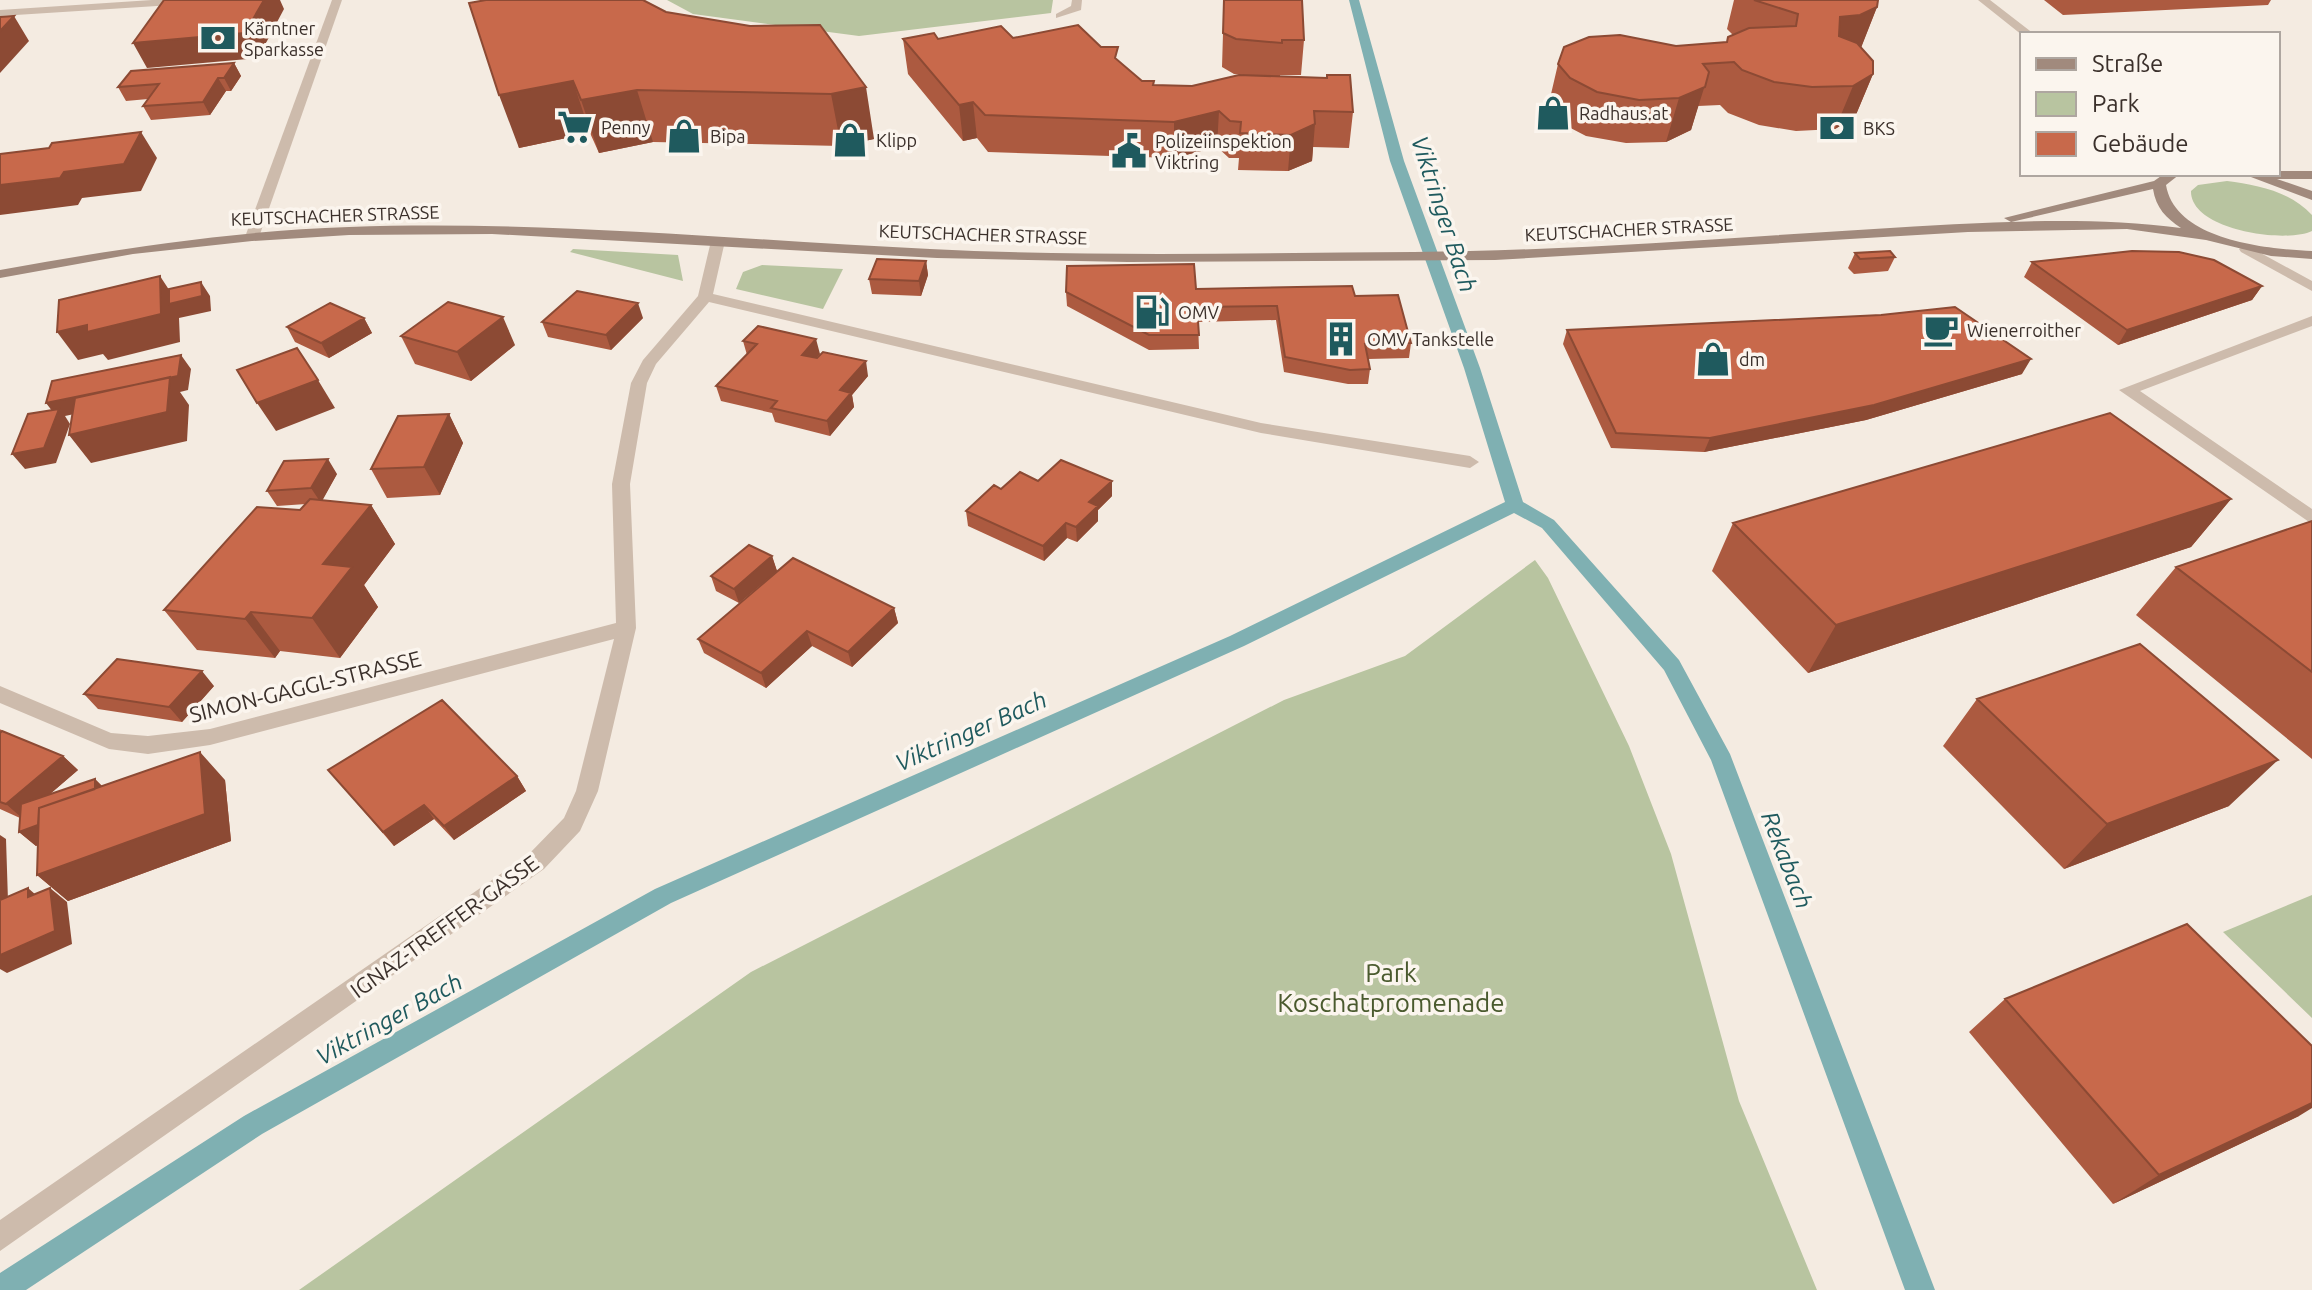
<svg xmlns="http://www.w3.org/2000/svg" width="2312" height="1290" font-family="Ubuntu,sans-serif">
  <rect width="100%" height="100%" fill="#f4ebe1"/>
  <path fill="#b8c4a0" d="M667,0h386l-2,13 -192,23 -166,-22z
    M2227,181c30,4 63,10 85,34v16c-27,13 -122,-1 -121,-40l7,-6z
    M573,249l105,6 5,26 -113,-29z
    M762,265l81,4 -20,40 -87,-20 7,-17z
    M1535,560l13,18 81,168 42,108 68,247 78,189h-1518l452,-318 533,-272 121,-44z
    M2312,895v123l-89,-86z"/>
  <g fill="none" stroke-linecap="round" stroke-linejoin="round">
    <path fill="#7fb0b2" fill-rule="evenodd" d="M1349,0h10l45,161 76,207 43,134 31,18 125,140 51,94 205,536h-30l-194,-530 -47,-90 -122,-142 -28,-15 -270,133 -573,257 -409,231 -236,156h-26v-17l244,-157 411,-227 575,-253 275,-134 -41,-134 -74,-207z"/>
    <path fill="#cdbbac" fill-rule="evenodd" d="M152,0h57l-5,3 -204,13v-6z
      M1072,0h10l-1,10 -25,8v-4l15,-8z
      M1978,0h12l44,34 -12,1z
      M718,237l7,4 -12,53 548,129 209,33 9,6 -9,6 -209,-35 -552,-131 -53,62 -9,19 -17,101 6,144 -38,163 -18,40 -36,38 -544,382v-31l528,-365 36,-37 12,-27 38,-152 -404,106 -62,9 -39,-5 -109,-46v-17l111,47 37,3 62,-7 406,-106 -4,-139 19,-101 12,-23 55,-64 13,-55z
      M2246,245l66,36v10l-71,-39 -2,-3z
      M2312,316v10l-172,65 172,118v15l-193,-134z"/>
    <path fill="#cdbbac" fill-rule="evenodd" d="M332,0h10l-83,237 -12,3 -2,-3z"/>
    <path fill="#a18a7d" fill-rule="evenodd" d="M2278,171h34v8h-35l35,12v9l-69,-26 27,3z
      M2164,174h16l-14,11c9,55 100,64 146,66v8l-41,-3 -65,-16 -79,-11 -159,3 -473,28 -367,2 -191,-4 -445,-24 -143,1 -97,6 -119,13 -133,24v-8c116,-21 231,-39 349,-43 193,-7 388,13 581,22 161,8 323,4 484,3 153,-1 307,-14 460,-23 102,-6 206,-14 307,-1 -15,-10 -25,-20 -28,-39l-142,33 -7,-4 150,-37z"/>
  </g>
  <path fill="#ac5a40" d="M486,0l180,12 84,14 70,-1 54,114 -33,7 -188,-4 -54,11 -9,-20 -71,15z
    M1224,0l80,40 -3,35h-21v1l73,36 -4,36 -36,-1 -1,14 -24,10 -50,-1 1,-12h-10l-12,-11 -43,11 -186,-6 -11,-14 -14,3 -55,-67 -5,-35 110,-1 88,9 41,34 12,4 38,1 61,-10 -19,-2 -12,-7z
    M1734,0h144l-1,7 -16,40 12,27 -18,43 -20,12 -39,2 -37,-6 -31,-12 -8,-8 -22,1 -7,24 -25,12 -40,1 -40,-7 -27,-14 -11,-15 10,-43 118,-18 51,-4 6,-7 -6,-6z
    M2044,0h227l-3,5 -205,10z
    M234,63l7,13 -10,15h-5l-16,24 -59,5 -8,-14 5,-7 -22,2 -8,-14z
    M1855,253l40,4 -7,14 -34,3 -6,-6z
    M926,261l2,14 -7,21 -49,-2 -3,-15z
    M2032,262l230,24 -10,14 -134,45 -94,-68z
    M1196,289l159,7 56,47 -2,15 -41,1 2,10 -2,15h-20l-64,-12 -8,-52 -78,2 1,27 -50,1 -82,-44 -1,-14z
    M364,318l8,15 -43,25 -34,-16 -8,-15z
    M643,318l-32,32 -63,-13 -6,-15z
    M1567,330l455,44 -156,46 -162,32 -93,-4 -48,-104z
    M401,336l114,9 -44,36 -56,-17z
    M743,341l77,13 -4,4 52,18 -16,19 2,12 -24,29 -55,-14 -3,-9 -51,-12 -5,-15 31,-31z
    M449,414l14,29 -23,52 -53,3 -16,-29z
    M337,474l-15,26 49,5 24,39 -31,41 14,22 -38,51 -60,-7 -5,7 -78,-8 -33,-40 136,-100 6,-6 -29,2 -10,-15z
    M1038,481l74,15 -14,14v11l-21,21 -10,-4 -23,23 -76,-35 -2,-15 35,-22z
    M2231,499l-40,48 -383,126 -96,-102 21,-48z
    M2312,521v238l-176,-144 40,-48z
    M772,556l5,15 -38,32 -23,-12 -5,-15z
    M894,608l4,15 -46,44 -40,-21 -46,42 -62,-35 -6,-14z
    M214,686l-32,36 -84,-13 -14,-15z
    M1977,699l252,107 -165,63 -121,-123z
    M0,729l2,2 61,25 15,14 -28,24 45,-15 7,7 123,-6 6,61 -163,60 -31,-26v-30l-1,1 -17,-14 1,-14 -20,-9z
    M328,770l189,6 9,15 -72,49 -20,-21 -40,27z
    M2005,999l294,117 -186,88 -144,-172z"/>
  <path fill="#8c4a34" d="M264,0h16l4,9 -26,49 -111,10 -14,-25z
    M1877,7l-16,41 -37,11 16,-42z
    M14,16l15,25 -29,32v-42z
    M234,63l7,13 -10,15 -7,-13z
    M1709,72l-18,58 -25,12 13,-44z
    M1873,74l-18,43 -20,12 18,-43z
    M218,78l8,13 -16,24 -7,-13z
    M573,81l17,52 -71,15 -20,-53z
    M866,87l8,52 -33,7 -10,-52z
    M637,90l16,52 -54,11 -18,-53z
    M973,102l4,36 -14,3 -4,-36z
    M1219,111l-2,36 -43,11v-36z
    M1315,124l-3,37 -24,10 3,-36z
    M141,132l16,26 -16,33 -59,7 -4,7 -78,10v-30l64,-13z
    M926,261l2,14 -7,21 -2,-15z
    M160,276l17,26 24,-20 9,14 1,15 -32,7 1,24 -72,18 -5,-6 -25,6 -21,-28z
    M2262,286l-10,14 -134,45 9,-15z
    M638,303l5,15 -32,32 -5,-15z
    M503,317l12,28 -44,36 -14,-29z
    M364,318l8,15 -43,25 -8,-15z
    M816,339l4,15 -15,15 -3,-14z
    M181,355l10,14 -3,21 -8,2 9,13 -2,36 -96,22 -22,-28 99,-41 -103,22 5,8 -14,39 -31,6 -13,-15 44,-38 -10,-13z
    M2031,359l-9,15 -156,46 -162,32 6,-14z
    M866,361l2,15 -16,19 2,12 -24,29 -3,-15 13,-31z
    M318,380l17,28 -59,23 -19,-28z
    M449,414l14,29 -23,52 -16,-28z
    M328,459l9,15 -16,29 -10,-15z
    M1112,481v15l-14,14v11l-21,21 -1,-15 13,-25z
    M2231,499l-40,48 -383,126 28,-48z
    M371,505l24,39 -31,41 14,22 -38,51 -28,-40 11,-54z
    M1066,523l1,15 -23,23 -1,-15z
    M772,556l5,15 -38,32 -5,-14z
    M894,608l4,15 -46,44 -4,-15z
    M251,612l29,39 -5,7 -30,-39z
    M807,631l5,15 -46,42 -5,-15z
    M202,671l12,15 -32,36 -13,-15z
    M200,752l25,28 6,61 -163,60 -31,-26z
    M63,756l15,14 -56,48 -16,-14z
    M2278,760l-49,46 -165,63 43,-45z
    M517,776l9,15 -72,49 -10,-14z
    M95,779l14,14 1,27 -74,26 -17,-14z
    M424,805l10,14 -40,27 -11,-14z
    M0,835l6,4 2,62 -8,4z
    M28,888l16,14 -16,-5z
    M50,888l17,14 5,42 -65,29 -7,-4v-14z
    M2312,1103v5l-13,8 -186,88 46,-29z"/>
  <path fill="#c8694b" stroke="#8c4a34" stroke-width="2" d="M164,0h100l-19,33 -112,10z
    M486,0h157l23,12 84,14 70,-1 46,62 -35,7 -194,-4 -56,10 -8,-19 -74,14 -30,-92z
    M1224,0h78l2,40h-22v3l-46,-4 -13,-6z
    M1754,0h124l-1,7 -17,8 -20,2 -1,19 18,7 16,18v13l-20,12 -41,1 -38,-5 -32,-12 -8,-8 -31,2 6,8 -4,15 -26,11 -40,2 -42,-8 -27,-14 -12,-14 6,-17 25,-10 31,-2 56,11 51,-4 1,-5 21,-9 47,-2 2,-12z
    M14,16l-14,15v-14z
    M1078,25l23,22h17l-3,11 27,23h12l-1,4 39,1 47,-11 88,3v-3h23l3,37 -39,-1 1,13 -24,11 -51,-2 1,-11 -11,-1 -11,-10 -45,11 -189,-7 -12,-13 -14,3 -56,-66 31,-6 4,6 63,-13 12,12z
    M234,63l-10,15h-6l-15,24 -60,4 16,-22 -41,3 13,-16z
    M141,132l-17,32 -60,8 -4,6 -60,7v-31l49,-6 3,-5z
    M1890,251l5,6 -35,2 -5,-6z
    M2132,251l47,1 35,8 48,26 -135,44 -95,-68z
    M877,259l49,2 -7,20 -50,-2z
    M1194,264l2,25 156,-3 3,10 43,-1 13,48 -46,1 5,25 -20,1 -65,-13 -8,-51 -80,1 2,28h-50l-83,-43 1,-26z
    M160,276l1,38 -74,18v-7l-30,7 2,-32z
    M201,282l1,14 -33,8v-15z
    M577,291l61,12 -32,32 -64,-13z
    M448,302l55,15 -46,35 -56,-16z
    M330,303l34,15 -43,25 -34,-16z
    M1955,307l76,52 -157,46 -164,33 -94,-5 -49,-103 314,-15z
    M758,326l58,13 -14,16 15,3 6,-6 43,9 -26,29 11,3 -24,28 -56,-13 6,-7 -61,-15 41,-42 -14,-3z
    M297,348l21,32 -61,23 -20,-33z
    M181,355l-3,21 -132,27 6,-22z
    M170,377l-3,35 -98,23 6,-37z
    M59,409l-15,39 -32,6 16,-40z
    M2110,413l121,86 -395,126 -103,-102z
    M449,414l-25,53 -53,2 27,-53z
    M328,459l-17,29 -44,3 17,-30z
    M1061,460l51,21 -23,21 9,4 -22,21 -10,-4 -23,23 -77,-35 28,-26 7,4 19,-17 18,9z
    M310,499l61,6 -48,59 29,3 -40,51 -61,-6 -6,7 -81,-9 93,-103 43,3z
    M2312,521v151l-136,-105z
    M749,545l23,11 -38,33 -23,-13z
    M793,558l101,50 -46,44 -41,-21 -46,42 -63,-34z
    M2140,644l138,116 -171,64 -130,-125z
    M117,659l85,12 -33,36 -85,-13z
    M442,700l75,76 -73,50 -20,-21 -41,27 -55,-62z
    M2,731l61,25 -57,48 -6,-2v-69z
    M200,752l5,62 -168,61 2,-67z
    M95,779v10l-56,19 -1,17 -19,7 2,-28z
    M28,888v9l22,-9 5,43 -55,24v-55z
    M2187,924l125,122v57l-153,72 -154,-176z"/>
  <defs>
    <g id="bank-bare" transform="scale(2.76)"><path d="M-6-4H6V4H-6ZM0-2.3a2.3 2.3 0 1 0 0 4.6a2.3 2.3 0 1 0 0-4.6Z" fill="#1f5a5e" stroke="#fbf5ee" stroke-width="2.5" paint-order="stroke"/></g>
    <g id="shop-bare" transform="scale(2.76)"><path d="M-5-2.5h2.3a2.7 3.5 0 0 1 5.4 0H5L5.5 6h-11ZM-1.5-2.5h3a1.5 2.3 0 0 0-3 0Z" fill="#1f5a5e" stroke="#fbf5ee" stroke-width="2.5" paint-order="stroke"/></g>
    <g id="supermarket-bare" transform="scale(2.76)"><path d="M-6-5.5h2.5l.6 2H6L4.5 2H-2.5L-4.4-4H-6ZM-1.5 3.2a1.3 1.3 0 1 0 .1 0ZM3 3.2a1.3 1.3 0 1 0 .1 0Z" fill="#1f5a5e" stroke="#fbf5ee" stroke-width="2.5" paint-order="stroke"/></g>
    <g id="civic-bare" transform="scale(2.76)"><path d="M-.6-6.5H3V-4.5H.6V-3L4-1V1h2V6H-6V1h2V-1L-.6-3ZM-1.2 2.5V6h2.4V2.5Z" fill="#1f5a5e" stroke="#fbf5ee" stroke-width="2.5" paint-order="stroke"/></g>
    <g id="fuel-bare" transform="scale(2.76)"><path d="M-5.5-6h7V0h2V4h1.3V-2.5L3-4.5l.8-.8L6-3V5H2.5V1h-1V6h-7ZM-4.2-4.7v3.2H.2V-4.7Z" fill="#1f5a5e" stroke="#fbf5ee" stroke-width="2.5" paint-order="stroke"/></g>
    <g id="cafe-bare" transform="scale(2.76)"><path d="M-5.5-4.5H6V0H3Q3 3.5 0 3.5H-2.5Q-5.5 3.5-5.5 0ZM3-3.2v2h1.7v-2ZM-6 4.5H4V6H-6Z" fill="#1f5a5e" stroke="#fbf5ee" stroke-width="2.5" paint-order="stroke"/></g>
    <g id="building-bare" transform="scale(2.76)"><path d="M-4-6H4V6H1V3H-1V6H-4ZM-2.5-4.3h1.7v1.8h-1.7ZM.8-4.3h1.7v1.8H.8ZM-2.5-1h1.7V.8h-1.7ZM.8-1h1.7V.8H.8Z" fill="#1f5a5e" stroke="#fbf5ee" stroke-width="2.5" paint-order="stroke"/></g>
  </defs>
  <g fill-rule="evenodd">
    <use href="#bank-bare" x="218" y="38"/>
    <use href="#shop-bare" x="1553" y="113"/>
    <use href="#supermarket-bare" x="575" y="127"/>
    <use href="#bank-bare" x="1837" y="128"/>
    <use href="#shop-bare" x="684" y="136"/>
    <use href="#shop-bare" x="850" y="140"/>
    <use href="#civic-bare" x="1129" y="151"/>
    <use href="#fuel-bare" x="1152" y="312"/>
    <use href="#cafe-bare" x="1941" y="330"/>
    <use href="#building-bare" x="1341" y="339"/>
    <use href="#shop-bare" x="1713" y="359"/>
  </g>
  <g text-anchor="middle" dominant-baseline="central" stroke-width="7" stroke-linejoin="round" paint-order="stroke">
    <g font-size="18" fill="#3b302b" stroke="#fbf5ee" text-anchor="start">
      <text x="244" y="28">Kärntner<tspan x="244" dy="21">Sparkasse</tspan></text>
      <text x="1579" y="113">Radhaus.at</text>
      <text x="601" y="127">Penny</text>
      <text x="1863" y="128">BKS</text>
      <text x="710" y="136">Bipa</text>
      <text x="876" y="140">Klipp</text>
      <text x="1155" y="141">Polizeiinspektion<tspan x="1155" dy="21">Viktring</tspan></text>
      <text x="1178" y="312">OMV</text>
      <text x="1967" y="330">Wienerroither</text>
      <text x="1367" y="339">OMV Tankstelle</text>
      <text x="1739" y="359">dm</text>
    </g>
    <g font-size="18" fill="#3b302b" stroke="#fbf5ee">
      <text transform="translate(335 215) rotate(-2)">KEUTSCHACHER STRASSE</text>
      <text transform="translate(1629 229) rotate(-3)">KEUTSCHACHER STRASSE</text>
      <text transform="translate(983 234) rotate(2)">KEUTSCHACHER STRASSE</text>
    </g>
    <g font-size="22" fill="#3b302b" stroke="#fbf5ee">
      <text transform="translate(305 686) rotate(-14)">SIMON-GAGGL-STRASSE</text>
      <text transform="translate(444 926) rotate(-36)">IGNAZ-TREFFER-GASSE</text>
    </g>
    <g font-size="24" font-style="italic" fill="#1f5a5e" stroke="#fbf5ee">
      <text transform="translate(1444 214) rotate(72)">Viktringer Bach</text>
      <text transform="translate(971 731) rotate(-24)">Viktringer Bach</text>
      <text transform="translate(1787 860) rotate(69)">Rekabach</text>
      <text transform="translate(389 1019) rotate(-29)">Viktringer Bach</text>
    </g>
    <g font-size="26" fill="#4a5a2e" stroke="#fbf5ee">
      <text x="1391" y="972">Park<tspan x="1391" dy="30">Koschatpromenade</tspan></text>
    </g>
  </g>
  <rect x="2020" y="32" width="260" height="144" fill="#fbf5ee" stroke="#aea6a0" stroke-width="2"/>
  <rect x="2036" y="58" width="40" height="12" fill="#a18a7d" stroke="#aea6a0" stroke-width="2"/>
  <text x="2092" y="72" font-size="24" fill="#3b302b">Straße</text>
  <rect x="2036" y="92" width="40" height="24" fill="#b8c4a0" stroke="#aea6a0" stroke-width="2"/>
  <text x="2092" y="112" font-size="24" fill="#3b302b">Park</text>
  <rect x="2036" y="132" width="40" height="24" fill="#c8694b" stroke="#aea6a0" stroke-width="2"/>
  <text x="2092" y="152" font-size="24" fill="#3b302b">Gebäude</text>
</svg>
